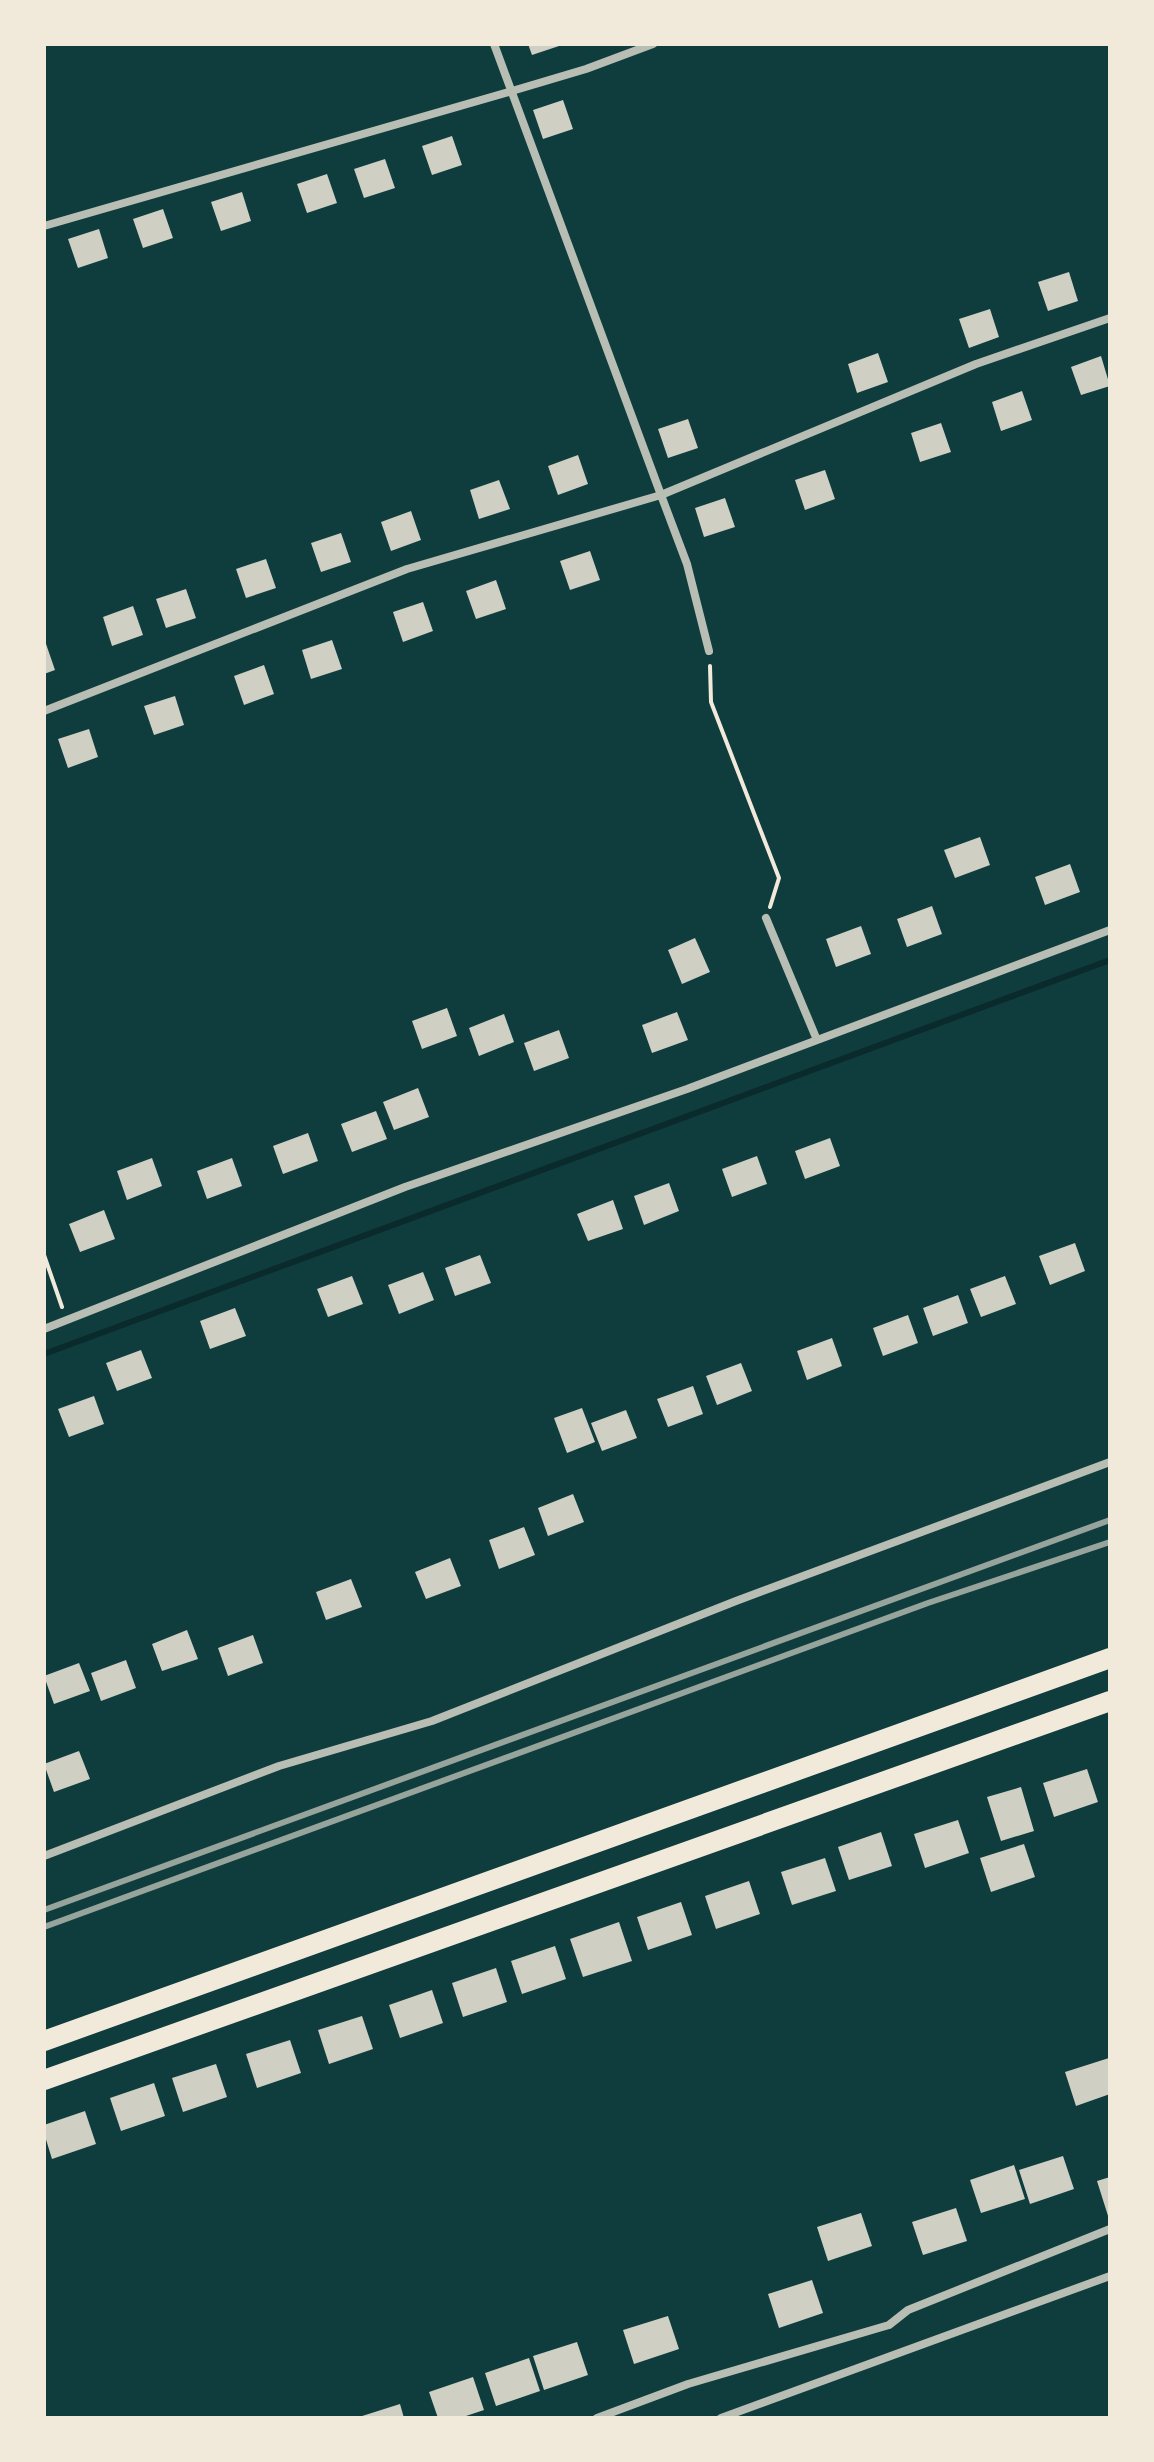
<svg xmlns="http://www.w3.org/2000/svg" width="1154" height="2462" font-family="Raleway,sans-serif">
  <rect width="100%" height="100%" fill="#0f3d3e"/>
  <g fill="none" stroke-linecap="round" stroke-linejoin="round">
    <path stroke="#0a2a2b" stroke-width="6" d="M44,1354l1066,-394"/>
  </g>
  <path fill="#cfcfc3" d="M528,44h34v1l-30,10z
    M563,100l10,29 -30,10 -10,-29z
    M452,136l10,29 -30,10 -10,-29z
    M385,159l10,29 -31,10 -10,-29z
    M327,174l10,29 -30,10 -10,-29z
    M242,192l9,29 -30,10 -10,-29z
    M163,209l10,29 -30,10 -10,-29z
    M99,229l9,29 -30,10 -10,-29z
    M1069,272l9,29 -30,10 -10,-29z
    M990,309l9,28 -30,11 -10,-29z
    M878,353l10,29 -31,11 -9,-29z
    M1101,356l9,30 -29,9 -10,-28z
    M1022,391l10,29 -31,11 -9,-29z
    M688,419l10,29 -30,10 -10,-29z
    M941,423l10,29 -31,10 -9,-29z
    M578,455l10,29 -30,11 -10,-29z
    M825,470l10,29 -30,11 -10,-30z
    M499,480l11,29 -31,10 -9,-29z
    M725,498l10,29 -31,10 -9,-29z
    M411,511l10,29 -30,11 -10,-29z
    M341,533l10,29 -30,10 -10,-29z
    M590,551l10,29 -30,10 -10,-29z
    M266,559l10,29 -30,10 -10,-29z
    M496,580l10,29 -30,10 -10,-28z
    M186,589l10,29 -30,10 -10,-29z
    M423,602l10,29 -30,11 -10,-30z
    M133,606l10,29 -31,11 -9,-29z
    M44,638l11,32 -11,4z
    M332,640l10,29 -31,10 -9,-29z
    M264,665l10,29 -30,11 -10,-29z
    M175,696l9,29 -30,10 -10,-29z
    M89,729l9,28 -30,11 -10,-29z
    M980,837l10,28 -35,13 -11,-28z
    M1070,864l10,28 -35,13 -10,-28z
    M932,906l10,28 -35,13 -10,-28z
    M861,926l10,28 -35,13 -10,-28z
    M695,938l15,34 -28,12 -14,-34z
    M447,1008l10,28 -35,13 -10,-28z
    M677,1012l11,28 -36,13 -10,-28z
    M504,1014l10,28 -35,14 -10,-28z
    M559,1030l10,28 -35,13 -10,-28z
    M418,1088l11,29 -35,13 -11,-28z
    M376,1111l11,28 -35,13 -11,-28z
    M308,1133l10,28 -35,13 -10,-28z
    M830,1138l10,28 -35,13 -10,-28z
    M757,1156l10,28 -35,13 -10,-28z
    M152,1158l10,28 -35,14 -10,-29z
    M232,1158l10,28 -35,13 -10,-28z
    M669,1183l10,28 -35,14 -10,-29z
    M613,1200l10,29 -35,12 -11,-27z
    M104,1210l11,29 -35,13 -11,-28z
    M1075,1243l10,28 -35,14 -11,-29z
    M480,1255l11,28 -36,13 -10,-28z
    M423,1272l11,28 -35,14 -11,-29z
    M352,1276l11,28 -35,13 -11,-28z
    M1005,1276l11,28 -35,13 -11,-28z
    M958,1295l10,28 -35,13 -10,-28z
    M235,1308l11,28 -36,13 -10,-28z
    M908,1315l10,28 -35,13 -10,-28z
    M832,1338l10,28 -35,14 -10,-29z
    M141,1350l11,28 -35,13 -11,-28z
    M741,1363l11,28 -35,14 -11,-29z
    M693,1386l10,28 -35,13 -11,-28z
    M94,1396l10,28 -35,13 -11,-28z
    M582,1408l13,34 -28,11 -13,-35z
    M626,1410l11,28 -35,13 -11,-28z
    M573,1494l11,28 -36,14 -10,-28z
    M524,1527l11,28 -36,14 -10,-29z
    M450,1558l11,28 -35,13 -11,-27z
    M351,1579l11,28 -36,13 -10,-28z
    M187,1630l11,29 -36,12 -10,-27z
    M253,1635l10,28 -35,13 -10,-28z
    M126,1660l10,28 -35,13 -10,-28z
    M79,1663l11,28 -36,13 -10,-28z
    M79,1751l11,28 -36,13 -10,-28z
    M1087,1769l11,33 -44,15 -11,-34z
    M1021,1787l13,44 -33,10 -14,-44z
    M958,1820l11,33 -44,15 -11,-34z
    M881,1832l11,34 -43,14 -11,-33z
    M1024,1844l11,33 -44,15 -11,-34z
    M825,1858l11,33 -44,14 -11,-33z
    M749,1881l11,33 -44,15 -11,-33z
    M681,1902l11,33 -44,15 -11,-33z
    M619,1922l13,39 -49,16 -13,-38z
    M555,1946l11,33 -44,15 -11,-33z
    M496,1968l11,34 -44,15 -11,-34z
    M432,1990l11,33 -43,15 -11,-33z
    M362,2016l11,33 -44,15 -11,-34z
    M290,2040l11,33 -44,15 -11,-34z
    M1109,2058l1,36 -34,12 -11,-34z
    M216,2064l11,33 -44,15 -11,-34z
    M154,2083l11,33 -44,15 -11,-33z
    M85,2111l11,33 -44,15 -8,-26v-8z
    M1063,2156l11,33 -44,15 -11,-34z
    M1014,2165l11,34 -44,14 -11,-33z
    M1110,2177v42h-1l-12,-38z
    M956,2208l11,33 -44,14 -11,-33z
    M861,2213l11,33 -44,15 -11,-34z
    M812,2280l11,33 -44,15 -11,-34z
    M668,2316l11,33 -45,15 -11,-34z
    M577,2342l11,33 -44,15 -11,-34z
    M529,2358l11,33 -44,15 -11,-33z
    M473,2377l11,33 -24,8h-22l-9,-26z
    M400,2404l4,14h-45v-1z"/>
  <g fill="none" stroke-linecap="round" stroke-linejoin="round">
    <path stroke="#f1e9da" stroke-width="4" d="M710,666l1,36 68,176 -9,29
      M44,1255l18,52"/>
    <path stroke="#b8beb3" stroke-width="8" d="M494,44l167,451 315,-131 134,-46
      M44,226l468,-135 74,-22 67,-25
      M44,711l363,-142 254,-74 26,69 22,87
      M766,918l51,122
      M44,1329l361,-142 282,-98 423,-159
      M44,1856l235,-90 153,-45 304,-120 374,-139
      M597,2418l91,-34 201,-59 19,-15 202,-81
      M721,2418l389,-142"/>
    <path stroke="#f1e9da" stroke-width="20" d="M44,2041l1066,-383
      M44,2080l1066,-379"/>
    <path stroke="#97a49c" stroke-width="6" d="M44,1910l1066,-390
      M44,1927l884,-324 182,-61"/>
  </g>
  <rect width="1154" height="2462" fill="none" stroke="#f1e9da" stroke-width="92"/>
</svg>
